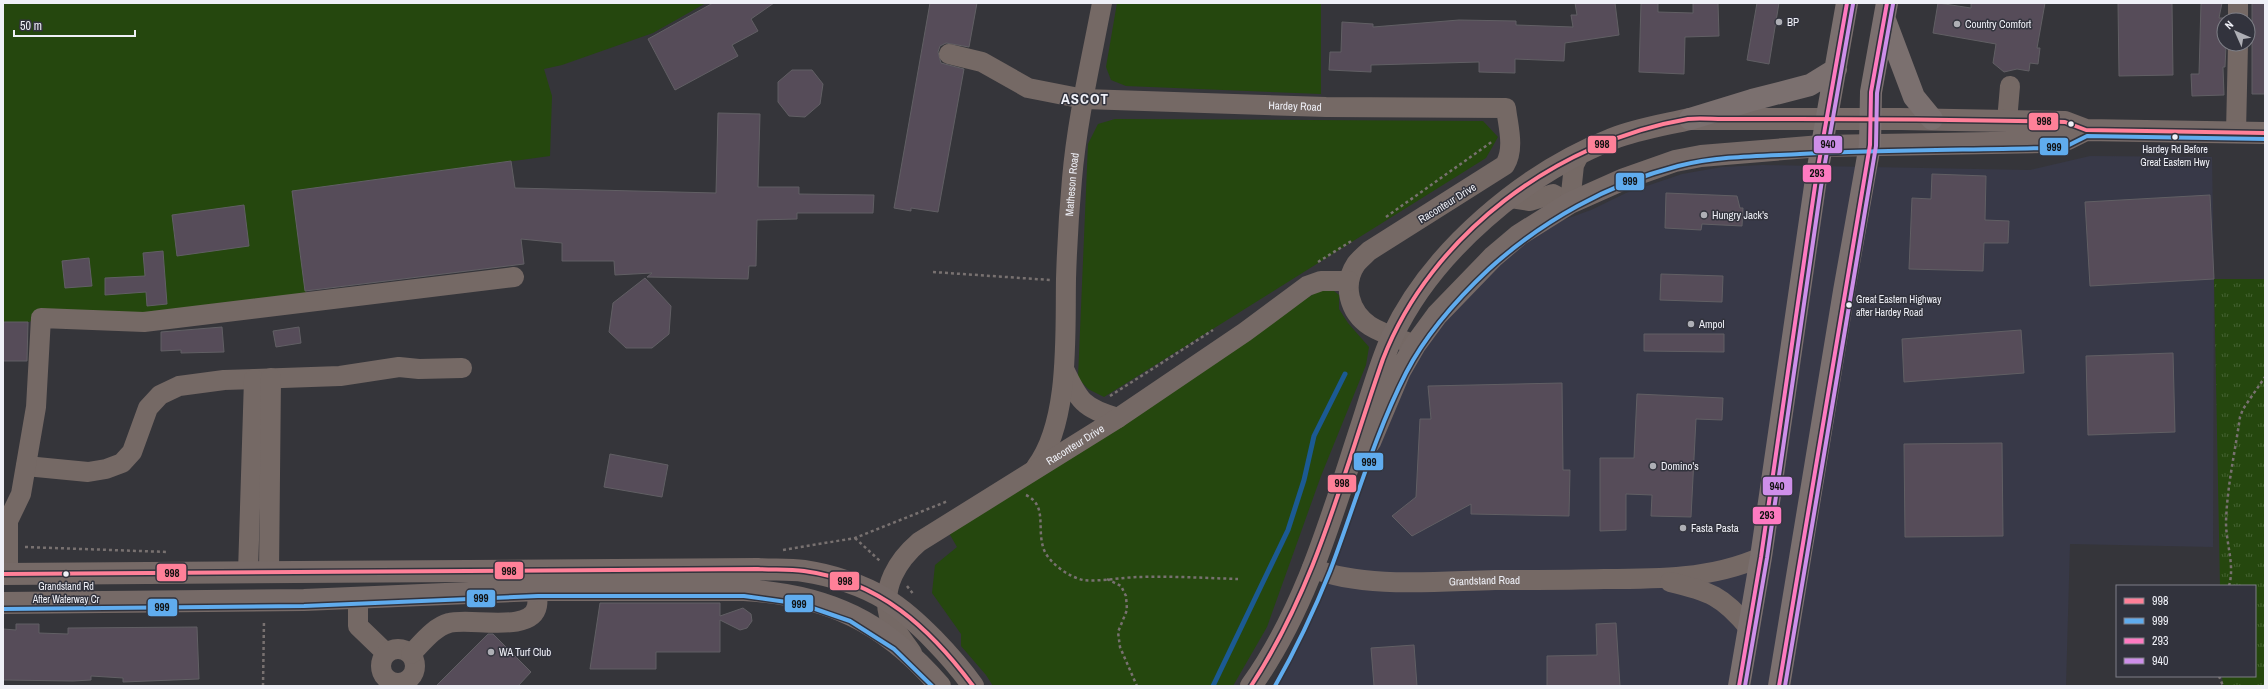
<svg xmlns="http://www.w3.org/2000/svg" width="2268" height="689" font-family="'Archivo Narrow',sans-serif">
  <defs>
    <pattern id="park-tufts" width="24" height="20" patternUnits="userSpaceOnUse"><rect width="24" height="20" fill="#25470e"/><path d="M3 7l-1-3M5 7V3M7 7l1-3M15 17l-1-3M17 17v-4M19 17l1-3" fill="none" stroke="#456232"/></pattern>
  </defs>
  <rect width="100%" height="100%" fill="#35353a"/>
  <path fill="#383948" d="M2090,156l122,1 2,122 -1,268 -143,-3 -4,142h-792l30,-53 41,-105 21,-64 37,-92 87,-103 65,-46 36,-13 35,-17 56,-19 40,-7 40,-2 268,5z"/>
  <path fill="#25470e" d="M3,3h703l-53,30 -91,32 -18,4 8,27 -2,60 -258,35 14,102 -162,29 -103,-4 -38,12z
    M1117,3h204v91l-195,-8 -15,-6 -5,-13z
    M1115,119l368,2 15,16 -12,21 -382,239 -16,-8 -10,-11 10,-234 10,-20z
    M1329,287l10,8v14l9,14 21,24 -3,18 -45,111 -54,151 -34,59h-240l-7,-11 -25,-29v-12l-29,-41 3,-28 22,-18 -12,-21 375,-236z"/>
  <path fill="url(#park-tufts)" d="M2214,279h51v407h-42l-1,-10h33v-90h-35z"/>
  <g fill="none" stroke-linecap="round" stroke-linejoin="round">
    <path stroke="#1b5a93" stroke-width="5" d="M1213,686l75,-156 16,-50 10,-44 31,-62"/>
  </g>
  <path fill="#564c59" stroke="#615f64" d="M713,3h61l-23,16 7,12 -26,14 6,11 -63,34 -27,-51z
    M930,3h47l-8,44 -23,-4 -6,3 -2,6 3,11 23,6 -26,143 -27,-4v3l-17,-3z
    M1575,3h40l4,32 -54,8 -1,18 -49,-2v14l-36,-1v-10l-108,3v7l-42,-2 1,-18h11l1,-30 31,2v3l86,-7 57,1v4l57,2 -2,-12h6z
    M1641,3h17v9l35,1v-10h25l1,33 -34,1 -1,37 -45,-2z
    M1757,3h22l-10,61 -22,-4z
    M1938,3l33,5v-5h74l-8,45h3l-2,16 -8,-1 -1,8 -12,-2 -13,3 -11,-9 3,-19 -63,-11z
    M2118,3h54l1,72 -54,1z
    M2201,3h21l-3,15h5v28h2l-1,21h-2l1,28 -32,1 -1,-22h8z
    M2252,3h13v91h-13z
    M792,70h20l11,14 -3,20 -15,13 -16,-1 -11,-14v-20z
    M718,113l42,1 -2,73h41v7l75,1 -1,18h-76v6l-40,1 -1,46h-7l-1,13 -101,-2 5,-4 -37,2 -1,-14h-52v-18l-41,-4 3,25 -219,27 -13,-100 219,-30 4,27 201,5z
    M1932,174l54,2 -1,44 24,1 -1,22h-24l-1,28 -74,-2 3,-71 19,1z
    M1666,193l71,3 3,12h3l-1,18 -40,-2 -1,6 -36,-2z
    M2210,195l4,84 -124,7 -5,-84z
    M244,205l5,41 -72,10 -5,-41z
    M163,251l4,53 -20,2 -1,-14 -41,3v-17l40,-2 -2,-23z
    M89,258l3,28 -27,2 -3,-27z
    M1661,274l62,2 -1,26 -62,-2z
    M645,278l26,28 -2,28 -17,14h-26l-17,-16 4,-29z
    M3,322h25l-1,39h-24z
    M222,327l2,25 -43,1v-3l-20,1v-19z
    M299,327l2,16 -25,4 -3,-16z
    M2021,330l3,43 -120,9 -2,-43z
    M1644,334h80v18l-80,-1z
    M2173,353l2,79 -87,3 -2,-79z
    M1562,383l1,87h7l-1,46 -98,-2v-10l-59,32 -20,-20 24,-19 4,-78h11l-3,-33z
    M1637,394l86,4 -1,22 -26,-1 -5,98 -40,-1 1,-21 -26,-1v36l-26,1v-73h34z
    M2002,443l1,93 -98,1 -1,-93z
    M610,454l58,11 -6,32 -58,-10z
    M600,603h120v13l23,-8 8,6 1,7 -5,7 -7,2 -20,-10v32h-64v17h-66z
    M1616,623l4,63h-73v-30l50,-1 -1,-31z
    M16,624h23v9l29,1v-6l129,-1 2,52 -76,3v-4l-32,-2v4l-18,1 -70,-1v-51l13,1z
    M488,634h5l38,38 -13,14h-82z
    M1414,645l3,41h-43l-3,-38z"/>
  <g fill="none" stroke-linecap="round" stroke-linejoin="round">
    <path stroke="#787170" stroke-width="2.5" stroke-dasharray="3 3" stroke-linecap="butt" d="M1386,217l107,-76
      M1318,262l35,-22
      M933,272l117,8
      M1110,396l103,-66
      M1026,495c23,11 9,36 19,57 6,12 24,25 38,28 18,2 39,-3 57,-3 33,-1 65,1 98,2
      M855,538l25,23
      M25,547l143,5
      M783,550l72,-12 93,-37
      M1107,579l14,7 5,10 1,14 -9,22 2,15 17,39
      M907,586l7,9
      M2229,586c6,-21 -3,-42 -3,-64 1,-35 9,-70 14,-105l3,-8 22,-32
      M2219,676l4,10
      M263,686l1,-66"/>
    <g stroke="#756965" stroke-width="20">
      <path d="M2238,20v-17"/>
      <path id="s1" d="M949,54l33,8 46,26 56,11 242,8 180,1c2,18 9,40 -1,57l-136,86c-4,4 -10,9 -13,13 -14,21 -7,48 14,62 13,8 30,13 45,19"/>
      <path d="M2007,121l3,-35"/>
      <path d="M2236,132l2,-88"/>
      <path d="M1511,198l19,3 23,-7 17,9"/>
      <path d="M1570,203l4,-38 6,-12"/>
      <path d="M1064,369c15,32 19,39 54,49"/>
      <path d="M26,466l62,6 18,-3 16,-6 10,-11 16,-44 12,-13 19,-9 45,-6 116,-4 59,-9 20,2 43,-1"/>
      <path id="s2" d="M1036,467c34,-45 29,-133 30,-188 1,-33 3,-67 6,-100 5,-59 19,-118 30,-176"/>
      <path id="s3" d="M1312,568c51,21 128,13 183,12 36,0 73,0 109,-1 53,0 108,0 157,-22"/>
      <path d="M248,572l6,-193"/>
      <path d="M269,572l2,-194"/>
      <path d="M8,574v-53l13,-27 15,-87 5,-89 103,4 370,-45"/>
      <path d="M1670,582c39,9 53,14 79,46"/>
      <path d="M358,598v28l28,27"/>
      <circle cx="398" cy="666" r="17"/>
      <path id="s4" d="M912,653c-8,-12 -19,-24 -23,-37 -8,-29 9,-56 30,-74l199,-124 127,-86 62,-46 14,-5h28"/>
      <path d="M411,654c11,-11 23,-27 38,-31 20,-6 83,11 88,-17 1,-5 0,-11 1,-16"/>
    </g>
    <path stroke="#766a67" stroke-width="22" d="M1370,442l30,-71 15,-26 22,-30 56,-58 26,-22 51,-32 54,-24 51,-18 26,-5 120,-10 223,-4 24,-3 18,-9
      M3,574l755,-5c15,1 31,0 46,2 27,4 59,14 83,29 29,18 66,58 86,86
      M3,603l301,-3 234,-10h206c84,5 141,32 196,96
      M1251,686c55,-77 81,-171 110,-259 10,-30 18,-61 31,-90 40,-86 133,-164 220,-198 25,-10 52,-14 78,-20h211l164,3 21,8 179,3"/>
    <path stroke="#7b706f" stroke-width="22" d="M1885,20l29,77 18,22
      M1690,119l62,-19 58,-15 26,-16
      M1739,686l22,-129 55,-378 31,-176
      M1779,686l65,-395 26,-146 1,-53 16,-89"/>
    <g stroke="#32333d" stroke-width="7">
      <path id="bus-1" d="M3,574l755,-5c15,1 31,0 46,2 75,10 125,56 169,115
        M1251,686c67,-103 92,-213 132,-327 48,-125 175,-218 305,-240 11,-1 24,0 35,0 25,0 50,0 75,0 89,0 178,1 267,3l21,8 179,3"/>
    </g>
    <g stroke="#32333d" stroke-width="7">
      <path id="bus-2" d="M3,609l301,-3 234,-10h206l57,8 49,17 44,28 38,37
        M1275,686c21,-37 39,-75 55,-115 25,-66 44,-135 76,-198 20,-39 51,-74 83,-104 53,-48 119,-85 189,-103 40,-10 81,-10 122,-12 81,-4 163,-4 244,-6l25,-3 18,-9 178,3"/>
    </g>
    <g stroke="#32333d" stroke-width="7">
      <path id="bus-3" d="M1739,686l22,-129 55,-378 31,-176
        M1779,686l91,-541 1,-53 16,-89"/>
    </g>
    <g stroke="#32333d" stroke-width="7">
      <path id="bus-4" d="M1745,686l22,-128 55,-378 31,-176
        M1785,686l91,-540 1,-53 16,-89"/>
    </g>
    <use href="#bus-1" stroke="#ff8098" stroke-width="4"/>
    <use href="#bus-2" stroke="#60acee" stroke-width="4"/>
    <use href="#bus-3" stroke="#fe7ac1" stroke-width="4"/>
    <use href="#bus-4" stroke="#ce8fe9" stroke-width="4"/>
  </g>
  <g fill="#aeafb5" stroke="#32333d" stroke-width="1.5">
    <circle cx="1779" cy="22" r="4"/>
    <circle cx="1957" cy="24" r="4"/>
    <circle cx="1704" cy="215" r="4"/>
    <circle cx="1691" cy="324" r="4"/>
    <circle cx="1653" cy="466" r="4"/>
    <circle cx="1683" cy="528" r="4"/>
    <circle cx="491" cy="652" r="4"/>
  </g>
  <g fill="#eff0f7" stroke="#32333d" stroke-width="1.5">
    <circle cx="2071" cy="124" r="3.5"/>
    <circle cx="2175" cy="137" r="3.5"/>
    <circle cx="1849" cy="305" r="3.5"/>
    <circle cx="66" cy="574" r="3.5"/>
  </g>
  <g text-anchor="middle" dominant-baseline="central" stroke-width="3" stroke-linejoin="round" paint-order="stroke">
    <g font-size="10" fill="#eff0f7" stroke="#32333d">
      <text x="2175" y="149">Hardey Rd Before<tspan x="2175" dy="13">Great Eastern Hwy</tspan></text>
      <text x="1856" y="299" text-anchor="start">Great Eastern Highway<tspan x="1856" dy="13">after Hardey Road</tspan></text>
      <text x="66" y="586">Grandstand Rd<tspan x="66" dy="13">After Waterway Cr</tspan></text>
    </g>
    <g font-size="11" fill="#eff0f7" stroke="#32333d" text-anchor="start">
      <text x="1787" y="22">BP</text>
      <text x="1965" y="24">Country Comfort</text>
      <text x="1712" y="215">Hungry Jack's</text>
      <text x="1699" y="324">Ampol</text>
      <text x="1661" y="466">Domino's</text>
      <text x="1691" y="528">Fasta Pasta</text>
      <text x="499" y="652">WA Turf Club</text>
    </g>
    <g font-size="11" fill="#eff0f7" stroke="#32333d">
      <text stroke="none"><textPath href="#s1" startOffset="355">Hardey Road</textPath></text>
      <text stroke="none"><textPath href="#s2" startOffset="288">Matheson Road</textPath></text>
      <text transform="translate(1447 203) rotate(-32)">Raconteur Drive</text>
      <text stroke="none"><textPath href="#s4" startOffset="312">Raconteur Drive</textPath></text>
      <text stroke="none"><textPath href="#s3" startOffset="174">Grandstand Road</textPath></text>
    </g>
    <g font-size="15" font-weight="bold" letter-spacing="1" fill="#eff0f7" stroke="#32333d">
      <text x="1085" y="98">ASCOT</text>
    </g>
  </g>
  <g stroke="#32333d" stroke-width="1.5">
    <rect x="2028" y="112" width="31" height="19" rx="4" fill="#ff8098"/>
    <rect x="1813" y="135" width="30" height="19" rx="4" fill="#ce8fe9"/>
    <rect x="1587" y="135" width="30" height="19" rx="4" fill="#ff8098"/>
    <rect x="2039" y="137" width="30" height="19" rx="4" fill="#60acee"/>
    <rect x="1802" y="164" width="30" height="19" rx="4" fill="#fe7ac1"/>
    <rect x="1615" y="172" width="30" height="19" rx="4" fill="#60acee"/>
    <rect x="1353" y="452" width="31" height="19" rx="4" fill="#60acee"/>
    <rect x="1327" y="474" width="30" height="19" rx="4" fill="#ff8098"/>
    <rect x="1762" y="476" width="31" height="20" rx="4" fill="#ce8fe9"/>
    <rect x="1752" y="506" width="30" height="19" rx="4" fill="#fe7ac1"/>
    <rect x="494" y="561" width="30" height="19" rx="4" fill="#ff8098"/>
    <rect x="156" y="563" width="31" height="19" rx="4" fill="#ff8098"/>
    <rect x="829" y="571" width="31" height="20" rx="4" fill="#ff8098"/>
    <rect x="466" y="589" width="30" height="19" rx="4" fill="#60acee"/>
    <rect x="784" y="594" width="30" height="19" rx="4" fill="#60acee"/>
    <rect x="147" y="598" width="31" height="19" rx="4" fill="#60acee"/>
  </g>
  <g font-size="11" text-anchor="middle" font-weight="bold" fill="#111">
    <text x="2044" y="125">998</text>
    <text x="1828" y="148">940</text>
    <text x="1602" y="148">998</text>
    <text x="2054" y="151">999</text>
    <text x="1817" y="177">293</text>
    <text x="1630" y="185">999</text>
    <text x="1369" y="466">999</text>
    <text x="1342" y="487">998</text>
    <text x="1777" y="490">940</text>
    <text x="1767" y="519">293</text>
    <text x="509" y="575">998</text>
    <text x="172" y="577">998</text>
    <text x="845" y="585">998</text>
    <text x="481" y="602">999</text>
    <text x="799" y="608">999</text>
    <text x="162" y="611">999</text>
  </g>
  <rect width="2268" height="689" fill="none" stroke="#eff0f7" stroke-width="8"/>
  <rect x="2116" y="585" width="140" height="92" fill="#32333d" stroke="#7e7f87"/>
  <rect x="2124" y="598" width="20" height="6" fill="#ff8098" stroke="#7e7f87"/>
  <text x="2152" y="605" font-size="12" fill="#eff0f7">998</text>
  <rect x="2124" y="618" width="20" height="6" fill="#60acee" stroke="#7e7f87"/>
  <text x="2152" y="625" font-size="12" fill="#eff0f7">999</text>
  <rect x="2124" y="638" width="20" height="6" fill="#fe7ac1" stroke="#7e7f87"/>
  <text x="2152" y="645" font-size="12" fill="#eff0f7">293</text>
  <rect x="2124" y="658" width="20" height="6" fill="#ce8fe9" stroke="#7e7f87"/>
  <text x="2152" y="665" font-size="12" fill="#eff0f7">940</text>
  <g transform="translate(2236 32) rotate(315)"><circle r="19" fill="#32333d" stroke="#7e7f87"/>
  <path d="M0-3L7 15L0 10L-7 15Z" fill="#aeafb5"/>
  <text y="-6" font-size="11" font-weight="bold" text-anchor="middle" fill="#eff0f7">N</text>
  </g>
  <path d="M14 30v6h121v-6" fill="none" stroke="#eff0f7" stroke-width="2"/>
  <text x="20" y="30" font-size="12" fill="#eff0f7" stroke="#32333d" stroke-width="3" paint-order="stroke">50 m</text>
</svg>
